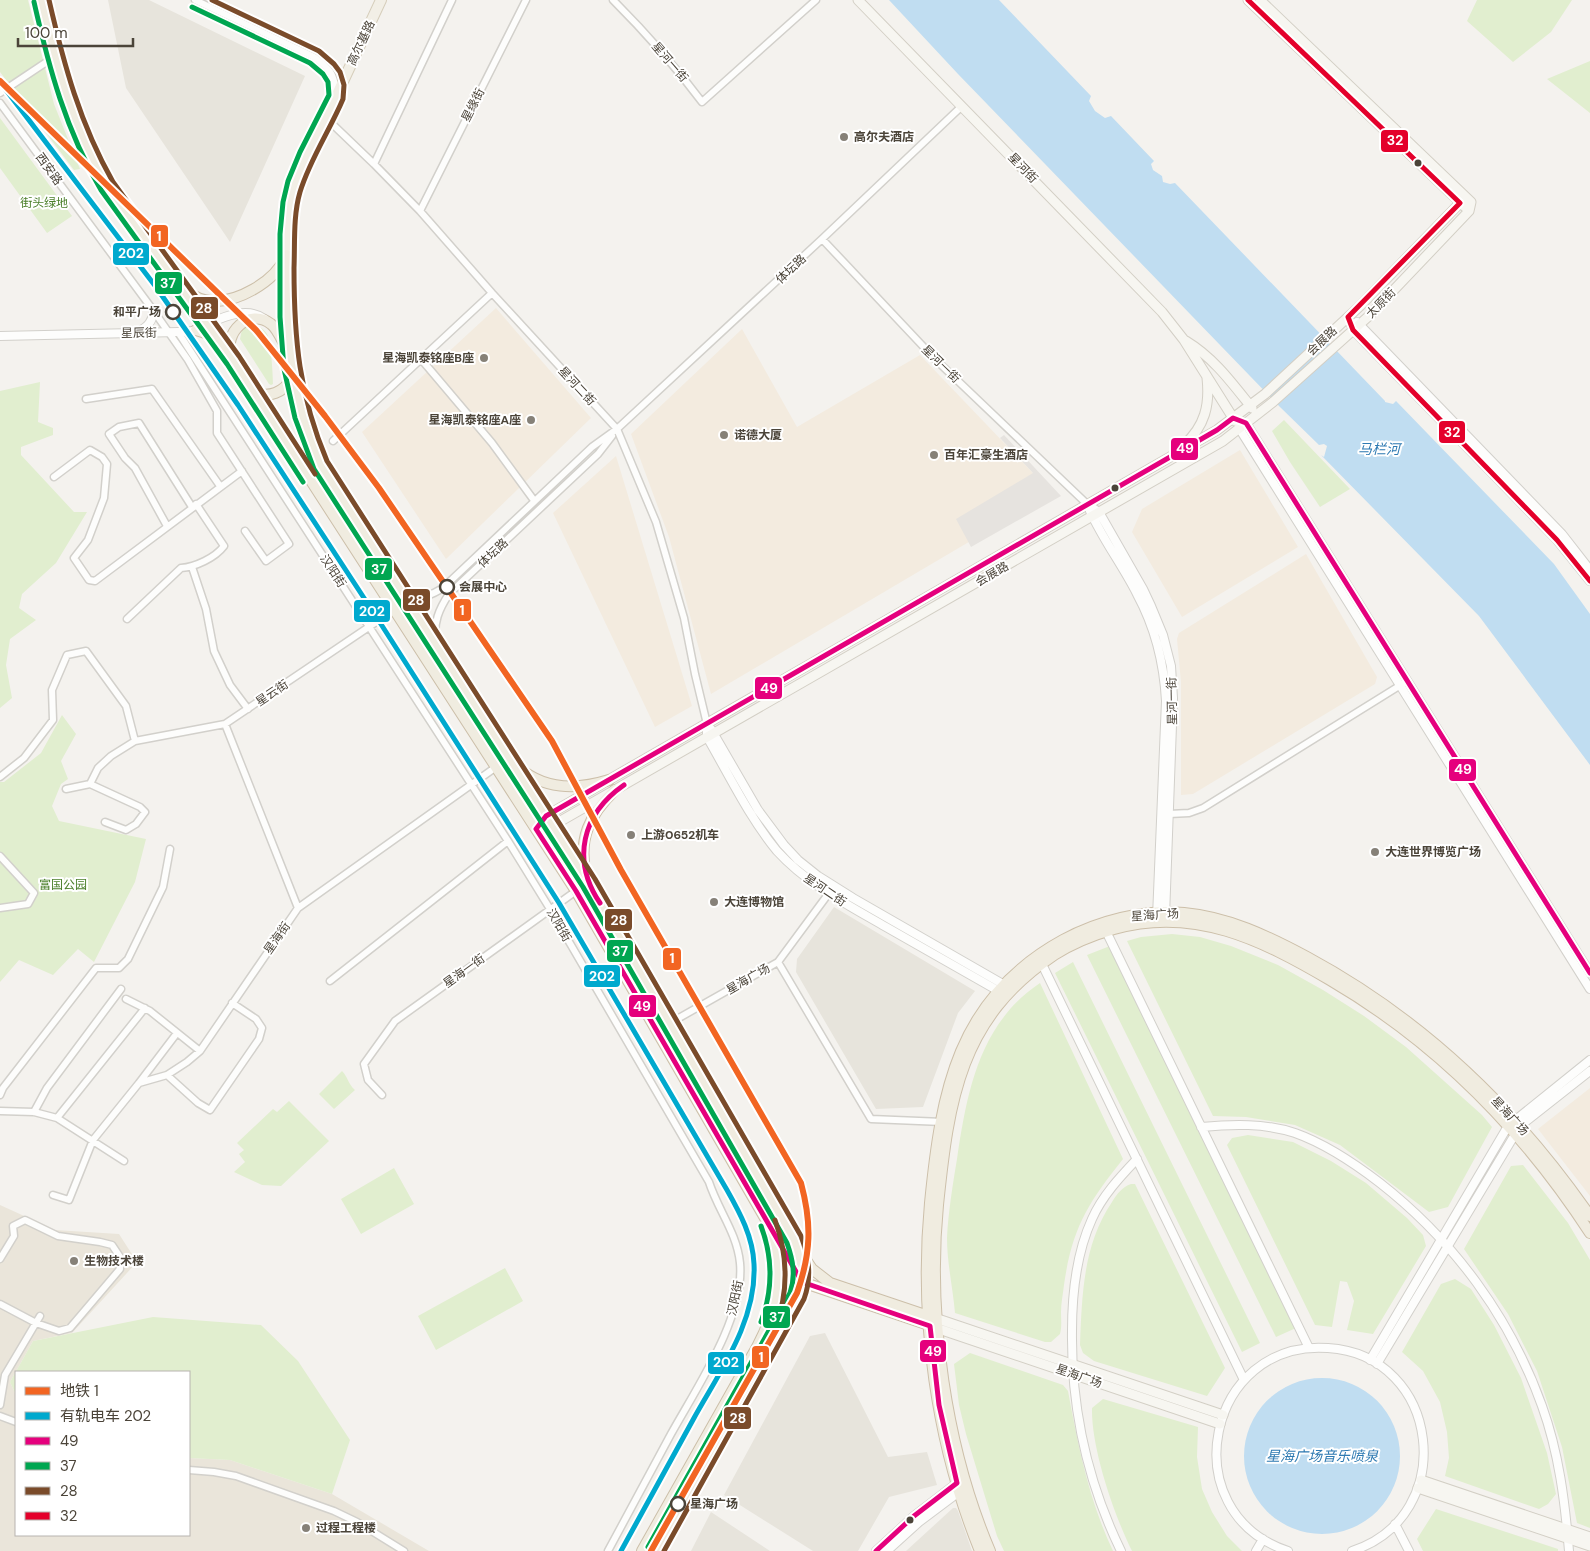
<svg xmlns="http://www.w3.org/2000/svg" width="1590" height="1551" font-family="'DM Sans','Noto Sans SC',sans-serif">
  <rect width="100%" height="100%" fill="#f4f2ee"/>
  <path fill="#e7e4dc" d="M108,0h41l156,76 -75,166 -104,-154z
    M834,907l141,84 -17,22 -35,94 -47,2 -80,-137 1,-13z
    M825,1333l63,124 39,-5 10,33 -48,12 -31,54h-45l-89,-56 86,-159z
    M953,1508h3l2,3 14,40h-66z
    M711,1512l59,39h-79z"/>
  <path fill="#f3ebdf" d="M496,308l95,110 -145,141 -84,-127z
    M742,329l55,98 123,-72 132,138 -341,201 -42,-157 -38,-103z
    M1240,450l58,97 -116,70 -50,-85 10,-23z
    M616,456l76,250 -37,21 -102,-214z
    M1306,554l71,123 -2,7 -182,110 -12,1v-113l-4,-43 2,-6z
    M1590,1088v108l-52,-67z"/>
  <path fill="#eae5da" d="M0,1205l55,25 64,4 18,28 -65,71 -39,8 -23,41 6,13v140h173v-77l41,2 102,34 97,57h-429z"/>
  <path fill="#e1eecf" d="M0,0h28l26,104 26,65 -6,1 -74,-98z
    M1477,0h95l-21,32 -38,30 -46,-41z
    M1590,61v52l-43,-34z
    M0,118l72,98 -25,17 -47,-65z
    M250,324c7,0 13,4 17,10 4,7 6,41 6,50l-2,1 -2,-1 -29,-45 2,-10z
    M40,382l-2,40 15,6v7l-32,12v8l53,57h13l-31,51 -34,31 -3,14 17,12 -26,19 -4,26 6,33 -12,10v-317z
    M1284,420l66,69 -30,18 -30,-45 -18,-31z
    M62,715l14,19 -15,27 7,18 -7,5 -9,22 7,15 87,18 -11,43 -41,80 -16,-13 -25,26 -34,-15 -19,22v-200h4l37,-29z
    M1172,934l28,3 31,9 47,19 45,25 41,26 42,31 76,68 10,12 -44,80 -19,5 -89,-67 -45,-20 -49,-8 -33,-1 -86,-175 14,-4z
    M1110,946l186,382 -20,9 -189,-382z
    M1073,962l187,381 -18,9 -187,-379z
    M1040,983l83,176c-35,44 -51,69 -59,126 -1,9 -3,18 -3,27 0,7 1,15 -1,22l-9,8h-6l-90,-29c-2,-24 -8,-50 -8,-75 1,-24 6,-55 10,-79 10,-67 22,-135 83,-176z
    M342,1071c6,6 6,13 13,19l-21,19 -15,-15z
    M289,1101l40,40 -48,45 -19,-1 -28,-13 11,-10 -6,-8 5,-4 -7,-7 36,-34 4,3z
    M1248,1135l45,7 38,19 35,22 41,35 16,17 3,11 -53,88 -26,-4 7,-29 -7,-19 -7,-1 -8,46 -17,-2 -88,-180 5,-7z
    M1523,1165l45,58 22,37v268l-13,-5 -15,-76 -25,-76 -29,-57 -44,-65 47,-83z
    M394,1168l20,36 -53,30 -20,-35z
    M1131,1184h4l90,184 -18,28 -113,-35 -11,-8 -3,-8c2,-50 3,-100 32,-143 5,-8 10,-15 19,-18z
    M505,1268l18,33 -87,49 -18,-34z
    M1455,1279l16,10 23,36 27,53 26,75 9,41 -8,10 -9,5 -94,-33 4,-18 -2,-26 -7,-30 -17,-31 -21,-19 39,-68z
    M153,1317l108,8 37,36 52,79 -18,54 -102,-34 -41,-2v-86h-173v23l-6,-13 23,-41z
    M970,1353l93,32 5,6c10,54 21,110 45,160h-109l-7,-15 -31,-102 -7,-29 -5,-41z
    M1103,1399l95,28 -1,30 5,32 10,23 15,24 15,15h-110c-18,-36 -41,-103 -40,-143z
    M1436,1509l122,40v2h-135l-6,-12z"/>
  <path fill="#e6e3df" d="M1004,435l57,61 -90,51 -15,-28 77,-46 -33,-35z"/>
  <path fill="#c0ddf1" d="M889,0h110l92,96 -2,5 6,10 10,7 6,-2 43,45 -3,3 2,6 9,6 1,6 7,2 5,-1 210,218v1l8,2 3,-3 158,163 36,50v151l-111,-149 -158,-161 3,2 3,-11 -3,-2 -5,1 -39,-38 -322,-333z
    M1244 1456a78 78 0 1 1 156 0a78 78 0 1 1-156 0Z"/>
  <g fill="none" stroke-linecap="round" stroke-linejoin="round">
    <g stroke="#d2d0cb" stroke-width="9">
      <path id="minor" d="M195,0l119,57c16,12 20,16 22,35
        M613,0c32,32 62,66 89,102l114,-102
        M0,93l54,-36
        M0,103l153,207 35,50 29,51v22l72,111 -23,17 -21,-30
        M326,118l48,46 46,47 72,82 125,136 39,93 28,96 11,56 12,50
        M374,164l78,-164
        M420,211l106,-211
        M822,239l113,120 152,145
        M178,332l330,509 42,68 159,273c9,28 28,51 31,81 5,54 -43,124 -69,171 -21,39 -42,78 -63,117
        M421,359l71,84 41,56
        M86,399l66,-10 68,97
        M333,441l159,-148
        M54,477l36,-27 12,7 5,7 -3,34 -16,42 -14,18 15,22 6,1 147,-110
        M167,526l-32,-58 -10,-10 -16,-24 10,-7 20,-4 53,84
        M192,567l14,42 8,42 16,34 18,24
        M406,597c15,2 25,-1 38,-10l148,-140 25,-18 205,-190 140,-133
        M127,619l54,-51c14,-1 34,-10 43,-22l-28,-42
        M436,641c-3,-18 3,-32 13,-47l149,-140 14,-18
        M225,724l73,184
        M0,777l24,-19 29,-38 -1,-30 15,-35 19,-4 40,55 9,35
        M90,784l50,23 5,5 -9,12 -10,6 -21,-8
        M66,789l24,-5 8,-16 13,-12 24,-15 90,-17 169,-114
        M1169,814l20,-1 14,-5 201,-125
        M0,856l34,37 -6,11 -28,4
        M778,962l93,157 72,3
        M330,981l178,-140
        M126,999l24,12 50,40
        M670,1023l108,-61 51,-69
        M167,1075l31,28 12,7 49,-71 3,-11 -6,-9 -24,-16
        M139,1083l38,-50
        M0,1095l3,-7 93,-120h23l9,-9 35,-72 7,-38
        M382,1095l-14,-15 -4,-16 31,-43 181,-130
        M0,1111l34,1 23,6 67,43
        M34,1112l13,-24 74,-99
        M57,1118l88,-110
        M53,1195l16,5 24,-60 46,-57 28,-8 20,-13 13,-11 98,-143 198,-141
        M0,1259l14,-23 -1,-10 12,-6 33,16 42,6 12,3 8,12v12l-50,59 -11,3 -23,-8 -36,-19
        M0,1405l5,-30 35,-59
        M0,1416l16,6
        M189,1470l25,2 22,4 98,35 23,11 47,29"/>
    </g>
    <g stroke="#d2d0cb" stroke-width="10">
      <path id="tertiary" d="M1348,317l5,13 204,210 33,41
        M1357,322l205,212 28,36
        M138,332c9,-5 16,-11 15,-22
        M0,336l178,-4c6,0 14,0 20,-3 19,-10 47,-24 67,-10
        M1233,418l13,5 344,550
        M1239,428l351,561
        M1087,504l12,8 44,77 8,17 12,29 8,31 2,32 -8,218
        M1090,511c13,29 33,55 47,83 18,33 27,69 29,107l-9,216
        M707,724v13c22,38 42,80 70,114 30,33 71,54 109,76 39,22 77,44 116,66
        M711,729l47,81 26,35 14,15 20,16 35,22 155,89
        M1104,927l205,421
        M1040,960l204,420
        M1201,1127c32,-3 63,-4 94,6 31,11 59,30 85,50 74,58 130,134 162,223 17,47 23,96 27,145
        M1370,1360l138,-234 82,-66
        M1377,1364l143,-238 70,-55
        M1395,1524l14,27
        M876,1551l38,-35 43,-33 3,1
        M887,1551l32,-29 44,-33
        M1121,1551c-34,-70 -50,-143 -49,-220 0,-38 4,-77 20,-112 10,-23 28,-42 45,-60
        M1256,1551l7,-12
        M1288,1551c-117,-39 -81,-212 40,-203 113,7 132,168 24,203"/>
    </g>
    <g stroke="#d3cfc5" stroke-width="11">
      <path id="secondary" d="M858,0l304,312 22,28 51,81
        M1248,0l217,207
        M1260,0l211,202
        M1186,341c28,17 46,42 66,67
        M1184,445c21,-19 26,-40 23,-67
        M542,821l4,-5 671,-386 48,-36 95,-88 100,-103 11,-1
        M536,829l16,-3 671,-385 50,-39 97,-87 99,-104 2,-9
        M938,1319l285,96
        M939,1329l281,95
        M1421,1480l169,57
        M1418,1488l172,58"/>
    </g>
    <g stroke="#d6cebb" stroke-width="12">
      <path id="primary" d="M287,255l2,-45 6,-27 15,-36 16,-29 55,-118"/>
    </g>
    <g stroke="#ccbfa9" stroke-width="12">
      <path id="trunk" d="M41,0c16,68 29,126 66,186l126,174 343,531 193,334c16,48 11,78 -12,122l-115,204
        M287,255c-1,76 0,140 33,210l269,418 205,357c7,19 11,37 3,56l-142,255
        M186,291c7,5 15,10 25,10 26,2 63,-19 74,-43
        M196,330l19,6
        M231,356c-8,-23 18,-49 40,-32 7,5 12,19 17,27
        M253,392c16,7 31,0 39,-14
        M516,765c26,25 61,25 93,15
        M586,875c-8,-36 3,-60 29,-85
        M777,1238l25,44 133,45
        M802,1254l10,15 18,14 104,35
        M980,1551c-44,-108 -61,-232 -50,-348 11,-111 27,-205 133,-263 35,-19 80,-31 121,-27 44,4 84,23 123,44 115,62 209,152 283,259
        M990,1551c-44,-103 -63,-235 -52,-346 11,-106 22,-187 116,-250 19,-12 39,-20 60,-26 80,-23 148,11 216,51 106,62 193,150 260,253"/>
    </g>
    <use href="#minor" stroke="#fdfdfc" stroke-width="6"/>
    <use href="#tertiary" stroke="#fdfdfc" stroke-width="8"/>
    <use href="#secondary" stroke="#f7f6f1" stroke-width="9"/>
    <use href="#primary" stroke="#f2efe6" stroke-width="10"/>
    <use href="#trunk" stroke="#f0ece0" stroke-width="10"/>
    <g stroke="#fff" stroke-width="9">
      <path id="bus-1" d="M600,903c-29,-43 -18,-89 24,-118
        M876,1551l38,-35 43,-33 -18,-78 -9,-79 -128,-44 -226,-391 -40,-62 10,-13 671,-386 16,-12 13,5 344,550"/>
    </g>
    <g stroke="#fff" stroke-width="9">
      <path id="bus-2" d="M34,2c15,66 32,129 67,188l126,174 76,118
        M192,7l118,56 13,11 5,8 1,13 -29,57 -12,29 -5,21 -3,32v83l4,52 11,49 19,51 269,418 204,356c6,17 9,33 3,50l-142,254
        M761,1226c12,32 12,64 0,96"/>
    </g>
    <g stroke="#fff" stroke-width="9">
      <path id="bus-3" d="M49,0c15,65 31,124 64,182l126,174 76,118
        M212,0l107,51 15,13 6,8 4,13 -1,14c-13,31 -33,60 -43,93 -7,24 -5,51 -6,76 0,71 5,127 33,193l268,418 206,357c8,21 11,41 3,63l-140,252
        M775,1328c14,-36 13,-72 0,-108"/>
    </g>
    <g stroke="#fff" stroke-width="9">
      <path id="bus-4" d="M1248,0l212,203 -112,114 5,13 204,210 33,41"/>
    </g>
    <use href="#bus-1" stroke="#e5007d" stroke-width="5"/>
    <use href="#bus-2" stroke="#00a651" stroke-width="5"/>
    <use href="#bus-3" stroke="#7a4b2a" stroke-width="5"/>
    <use href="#bus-4" stroke="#e4002b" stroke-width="5"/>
    <g stroke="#fff" stroke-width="9">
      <path id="tram-1" d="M0,82l156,205 82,118 141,216 180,282 168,287c13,23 26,47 27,74 3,57 -34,107 -60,154 -24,44 -49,89 -73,133"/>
    </g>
    <use href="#tram-1" stroke="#00a9ce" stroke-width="5"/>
    <g stroke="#fff" stroke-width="10">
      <path id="metro-1" d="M0,81l256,249 69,86 54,72 173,253 69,129 180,313c11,41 10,70 -4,110l-146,258"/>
    </g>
    <use href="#metro-1" stroke="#f26522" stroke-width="6"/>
  </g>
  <g fill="#868178" stroke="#fff" stroke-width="2">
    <circle cx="844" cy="137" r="5"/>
    <circle cx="484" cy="358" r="5"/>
    <circle cx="531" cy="420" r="5"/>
    <circle cx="724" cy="435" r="5"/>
    <circle cx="934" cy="455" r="5"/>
    <circle cx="631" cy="835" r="5"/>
    <circle cx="1375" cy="852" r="5"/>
    <circle cx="714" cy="902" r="5"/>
    <circle cx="74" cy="1261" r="5"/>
    <circle cx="306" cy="1528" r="5"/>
  </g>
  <g fill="#4b4439" stroke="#fff" stroke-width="2">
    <circle cx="1418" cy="163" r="4.5"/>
    <circle cx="1115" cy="488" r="4.5"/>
    <circle cx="910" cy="1520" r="4.5"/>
  </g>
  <g fill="#fff" stroke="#4b4439" stroke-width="2.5">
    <circle cx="173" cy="312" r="7"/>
    <circle cx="447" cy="587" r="7"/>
    <circle cx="678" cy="1504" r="7"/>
  </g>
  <g text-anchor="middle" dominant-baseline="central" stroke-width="4" stroke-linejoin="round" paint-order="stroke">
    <g font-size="12" fill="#4b4439" stroke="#fff">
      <text transform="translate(361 43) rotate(-65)">高尔基路</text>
      <text transform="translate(670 62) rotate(49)">星河一街</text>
      <text transform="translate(473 105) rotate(-63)">星缘街</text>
      <text transform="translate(1023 168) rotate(46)">星河街</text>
      <text transform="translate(49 169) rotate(54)">西安路</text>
      <text transform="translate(791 269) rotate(-43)">体坛路</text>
      <text transform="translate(1381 303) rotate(-46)">太原街</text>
      <text transform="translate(139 333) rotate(-1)">星辰街</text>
      <text transform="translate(1322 341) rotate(-43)">会展路</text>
      <text transform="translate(941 364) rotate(44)">星河一街</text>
      <text transform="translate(577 386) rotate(47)">星河二街</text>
      <text transform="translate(493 553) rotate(-43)">体坛路</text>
      <text transform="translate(333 571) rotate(57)">汉阳街</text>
      <text transform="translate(992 574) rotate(-30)">会展路</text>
      <text transform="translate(272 693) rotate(-34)">星云街</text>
      <text transform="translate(1172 701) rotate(-91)">星河一街</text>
      <text transform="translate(825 890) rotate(34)">星河二街</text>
      <text transform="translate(1155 915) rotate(-4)">星海广场</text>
      <text transform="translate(559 925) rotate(60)">汉阳街</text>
      <text transform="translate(277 938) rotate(-55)">星海街</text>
      <text transform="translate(464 971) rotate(-36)">星海一街</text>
      <text transform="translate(748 979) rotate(-30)">星海广场</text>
      <text transform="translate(1510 1116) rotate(47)">星海广场</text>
      <text transform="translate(735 1298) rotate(-78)">汉阳街</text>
      <text transform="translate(1079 1376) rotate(19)">星海广场</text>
    </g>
    <g font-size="12" font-weight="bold" fill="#4b4439" stroke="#fff" text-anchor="start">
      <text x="854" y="137">高尔夫酒店</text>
      <text x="474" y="358" text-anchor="end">星海凯泰铭座B座</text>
      <text x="521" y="420" text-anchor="end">星海凯泰铭座A座</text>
      <text x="734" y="435">诺德大厦</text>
      <text x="944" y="455">百年汇豪生酒店</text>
      <text x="641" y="835">上游0652机车</text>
      <text x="1385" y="852">大连世界博览广场</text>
      <text x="724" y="902">大连博物馆</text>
      <text x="84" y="1261">生物技术楼</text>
      <text x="316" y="1528">过程工程楼</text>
    </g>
    <g font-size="12" fill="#4a7f2a" stroke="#fff">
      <text x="44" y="203">街头绿地</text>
      <text x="63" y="885">富国公园</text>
    </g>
    <g font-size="12" font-weight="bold" fill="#4b4439" stroke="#fff" text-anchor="start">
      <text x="161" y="312" text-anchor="end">和平广场</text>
      <text x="459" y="587">会展中心</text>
      <text x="690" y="1504">星海广场</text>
    </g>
    <g font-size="14" font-style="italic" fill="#2e7ab2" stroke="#fff">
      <text x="1379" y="449">马栏河</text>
      <text x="1322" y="1456">星海广场音乐喷泉</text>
    </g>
  </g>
  <g stroke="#fff" stroke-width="2">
    <rect x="1380" y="129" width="29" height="24" rx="5" fill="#e4002b"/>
    <rect x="150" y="224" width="19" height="24" rx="5" fill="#f26522"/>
    <rect x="112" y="242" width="38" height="24" rx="5" fill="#00a9ce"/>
    <rect x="154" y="271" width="29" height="24" rx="5" fill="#00a651"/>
    <rect x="190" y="296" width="29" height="24" rx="5" fill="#7a4b2a"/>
    <rect x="1438" y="420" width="28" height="24" rx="5" fill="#e4002b"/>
    <rect x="1170" y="437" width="29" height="24" rx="5" fill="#e5007d"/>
    <rect x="364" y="557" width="29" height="24" rx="5" fill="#00a651"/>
    <rect x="402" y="588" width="29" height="24" rx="5" fill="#7a4b2a"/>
    <rect x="453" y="598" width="19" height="24" rx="5" fill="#f26522"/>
    <rect x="353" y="599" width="38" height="24" rx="5" fill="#00a9ce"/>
    <rect x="754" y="676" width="29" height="24" rx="5" fill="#e5007d"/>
    <rect x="1448" y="758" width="29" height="24" rx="5" fill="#e5007d"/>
    <rect x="604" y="908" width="29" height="24" rx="5" fill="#7a4b2a"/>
    <rect x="606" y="939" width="28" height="24" rx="5" fill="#00a651"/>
    <rect x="662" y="947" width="20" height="24" rx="5" fill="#f26522"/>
    <rect x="583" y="964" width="38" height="24" rx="5" fill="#00a9ce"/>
    <rect x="628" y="994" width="29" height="24" rx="5" fill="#e5007d"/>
    <rect x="762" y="1305" width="29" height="24" rx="5" fill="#00a651"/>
    <rect x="919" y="1339" width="28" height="24" rx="5" fill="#e5007d"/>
    <rect x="751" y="1345" width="19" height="24" rx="5" fill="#f26522"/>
    <rect x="707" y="1351" width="38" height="24" rx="5" fill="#00a9ce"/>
    <rect x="723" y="1406" width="29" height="24" rx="5" fill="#7a4b2a"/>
  </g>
  <g font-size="14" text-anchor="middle" font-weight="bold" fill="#fff">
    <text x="1395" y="145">32</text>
    <text x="159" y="241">1</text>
    <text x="131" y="258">202</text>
    <text x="168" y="288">37</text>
    <text x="204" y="313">28</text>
    <text x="1452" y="437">32</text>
    <text x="1185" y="453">49</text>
    <text x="379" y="574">37</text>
    <text x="416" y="605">28</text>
    <text x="462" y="615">1</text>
    <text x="372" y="616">202</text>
    <text x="769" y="693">49</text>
    <text x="1463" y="774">49</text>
    <text x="619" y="925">28</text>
    <text x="620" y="956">37</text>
    <text x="672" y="963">1</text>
    <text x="602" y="981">202</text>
    <text x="642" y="1011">49</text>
    <text x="777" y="1322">37</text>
    <text x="933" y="1356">49</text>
    <text x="761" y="1362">1</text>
    <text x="726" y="1367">202</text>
    <text x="738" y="1423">28</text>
  </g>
  <rect x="15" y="1371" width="175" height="165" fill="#ffffff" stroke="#b7b4b0"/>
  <rect x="25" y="1387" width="25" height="8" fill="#f26522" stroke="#b7b4b0"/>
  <text x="60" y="1396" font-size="15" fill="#4b4439">地铁 1</text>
  <rect x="25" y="1412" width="25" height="8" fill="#00a9ce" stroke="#b7b4b0"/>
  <text x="60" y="1421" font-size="15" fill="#4b4439">有轨电车 202</text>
  <rect x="25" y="1437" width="25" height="8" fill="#e5007d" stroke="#b7b4b0"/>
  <text x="60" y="1446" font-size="15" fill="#4b4439">49</text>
  <rect x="25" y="1462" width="25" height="8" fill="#00a651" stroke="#b7b4b0"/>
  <text x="60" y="1471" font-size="15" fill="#4b4439">37</text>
  <rect x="25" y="1487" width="25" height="8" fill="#7a4b2a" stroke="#b7b4b0"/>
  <text x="60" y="1496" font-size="15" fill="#4b4439">28</text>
  <rect x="25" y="1512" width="25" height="8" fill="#e4002b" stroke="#b7b4b0"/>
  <text x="60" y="1521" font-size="15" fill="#4b4439">32</text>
  <path d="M18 38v8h115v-8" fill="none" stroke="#4b4439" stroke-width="2.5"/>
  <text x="25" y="38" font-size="15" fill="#4b4439" stroke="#ffffff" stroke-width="4" paint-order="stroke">100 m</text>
</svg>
